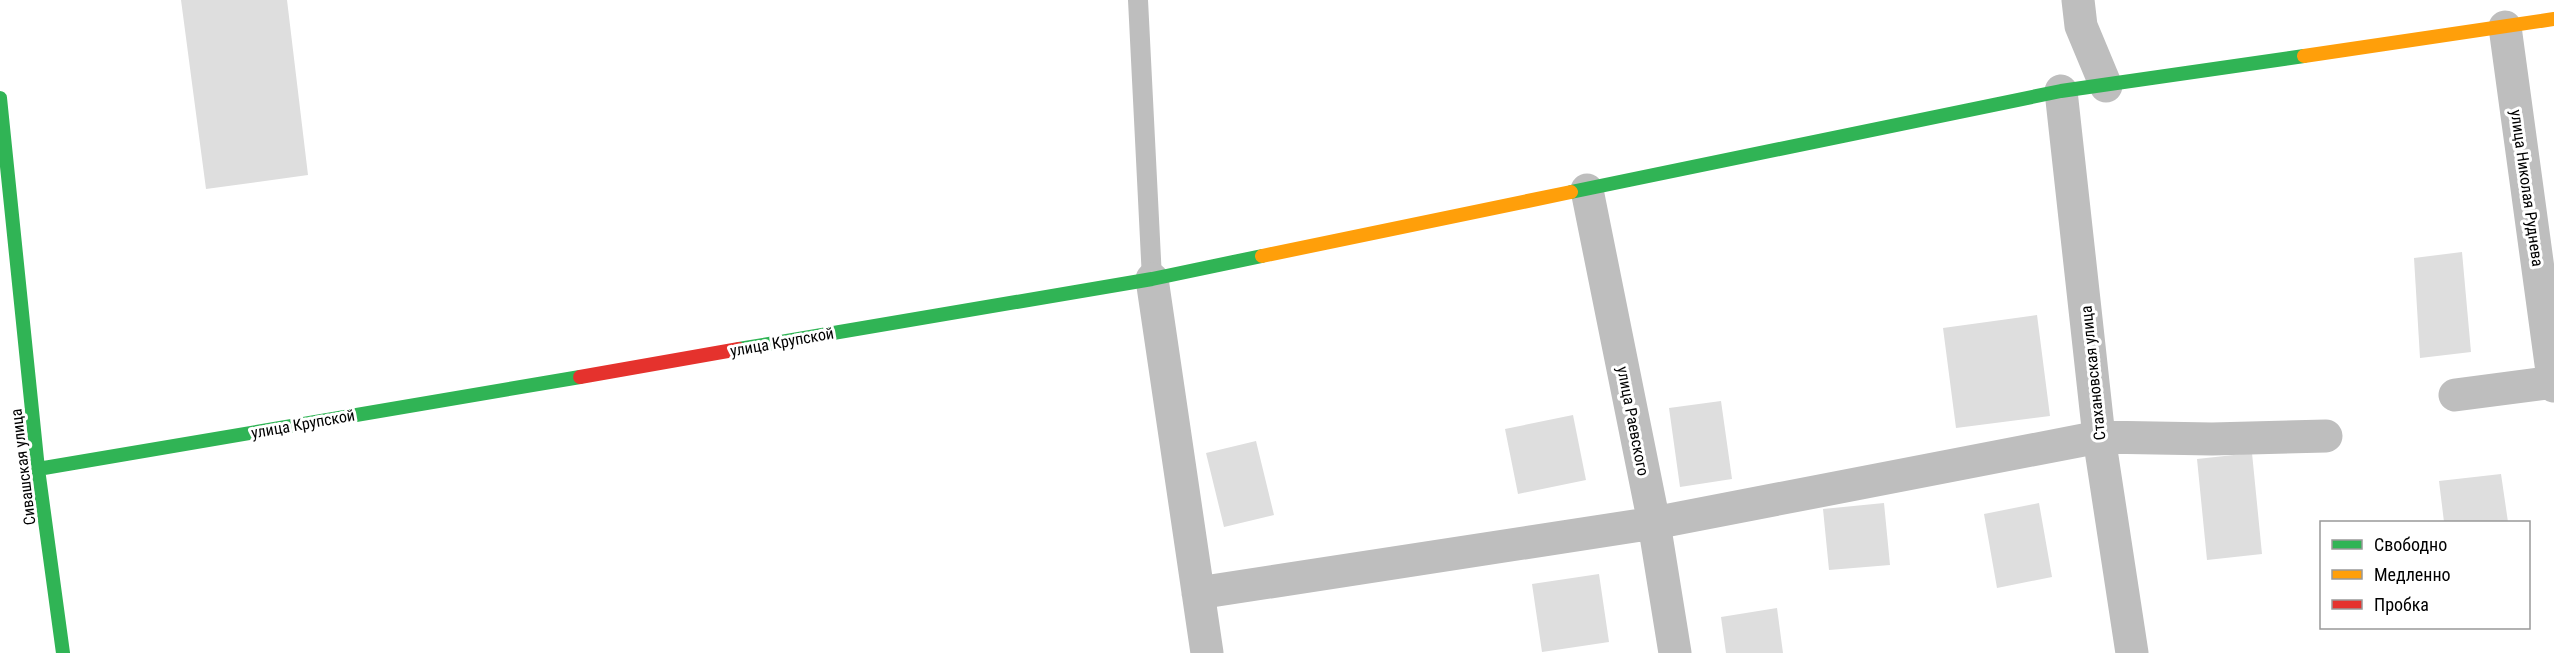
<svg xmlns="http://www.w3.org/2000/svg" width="2554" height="653" font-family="'Roboto Condensed',sans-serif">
  <rect width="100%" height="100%" fill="#fff"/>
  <path fill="#dedede" d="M181,0h106l21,175 -102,14z
    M2462,252l9,100 -51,6 -6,-100z
    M2037,315l13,101 -94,12 -13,-100z
    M1721,401l11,78 -52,8 -11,-79z
    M1573,415l13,65 -68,14 -13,-65z
    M1256,441l18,74 -50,12 -18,-74z
    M2252,453l10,101 -55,6 -10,-101z
    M2501,474l7,48h-64l-5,-41z
    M1884,503l6,62 -61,5 -6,-61z
    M2039,503l13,74 -55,11 -13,-74z
    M1599,574l10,68 -67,10 -10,-68z
    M1777,608l6,45h-57l-5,-36z"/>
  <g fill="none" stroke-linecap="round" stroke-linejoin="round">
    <path stroke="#bebebe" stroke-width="20" d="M1138,0l14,279"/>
    <path stroke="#bebebe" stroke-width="33" d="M2078,0l3,26 25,60
      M2505,27l49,359
      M2061,91l38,346 33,216
      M1587,190l67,333 21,130
      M1152,279l55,374
      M2455,395l99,-13
      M1198,593l456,-70 445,-86 113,2 114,-3"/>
    <path stroke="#30b455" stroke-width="14" d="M0,98l38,371 25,184
      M1571,192l490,-101 243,-35
      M739,349l413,-70 110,-23
      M38,469l542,-92"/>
    <path stroke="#ff9f0a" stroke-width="14" d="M2304,56l250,-37
      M1262,256l309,-64"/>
    <path stroke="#e5322d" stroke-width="14" d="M580,377l159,-28"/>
  </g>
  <g text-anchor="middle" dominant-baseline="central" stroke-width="6" stroke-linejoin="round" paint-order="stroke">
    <g font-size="16" fill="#000" stroke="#fff">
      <text transform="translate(2527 188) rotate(82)">улица Николая Руднева</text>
      <text transform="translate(782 342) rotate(-10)">улица Крупской</text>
      <text transform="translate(2093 373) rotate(-96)">Стахановская улица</text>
      <text transform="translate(1633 421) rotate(79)">улица Раевского</text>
      <text transform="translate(303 424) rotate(-10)">улица Крупской</text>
      <text transform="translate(23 467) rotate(-97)">Сивашская улица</text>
    </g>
  </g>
  <rect x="2320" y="521" width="210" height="108" fill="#ffffff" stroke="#999999" stroke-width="1.5"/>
  <rect x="2332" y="540" width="30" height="9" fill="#30b455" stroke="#999999" stroke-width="1.5"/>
  <text x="2374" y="551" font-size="18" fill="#000000">Свободно</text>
  <rect x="2332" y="570" width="30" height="9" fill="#ff9f0a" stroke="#999999" stroke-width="1.5"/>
  <text x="2374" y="581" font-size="18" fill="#000000">Медленно</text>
  <rect x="2332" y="600" width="30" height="9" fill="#e5322d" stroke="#999999" stroke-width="1.5"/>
  <text x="2374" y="611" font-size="18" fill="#000000">Пробка</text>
</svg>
